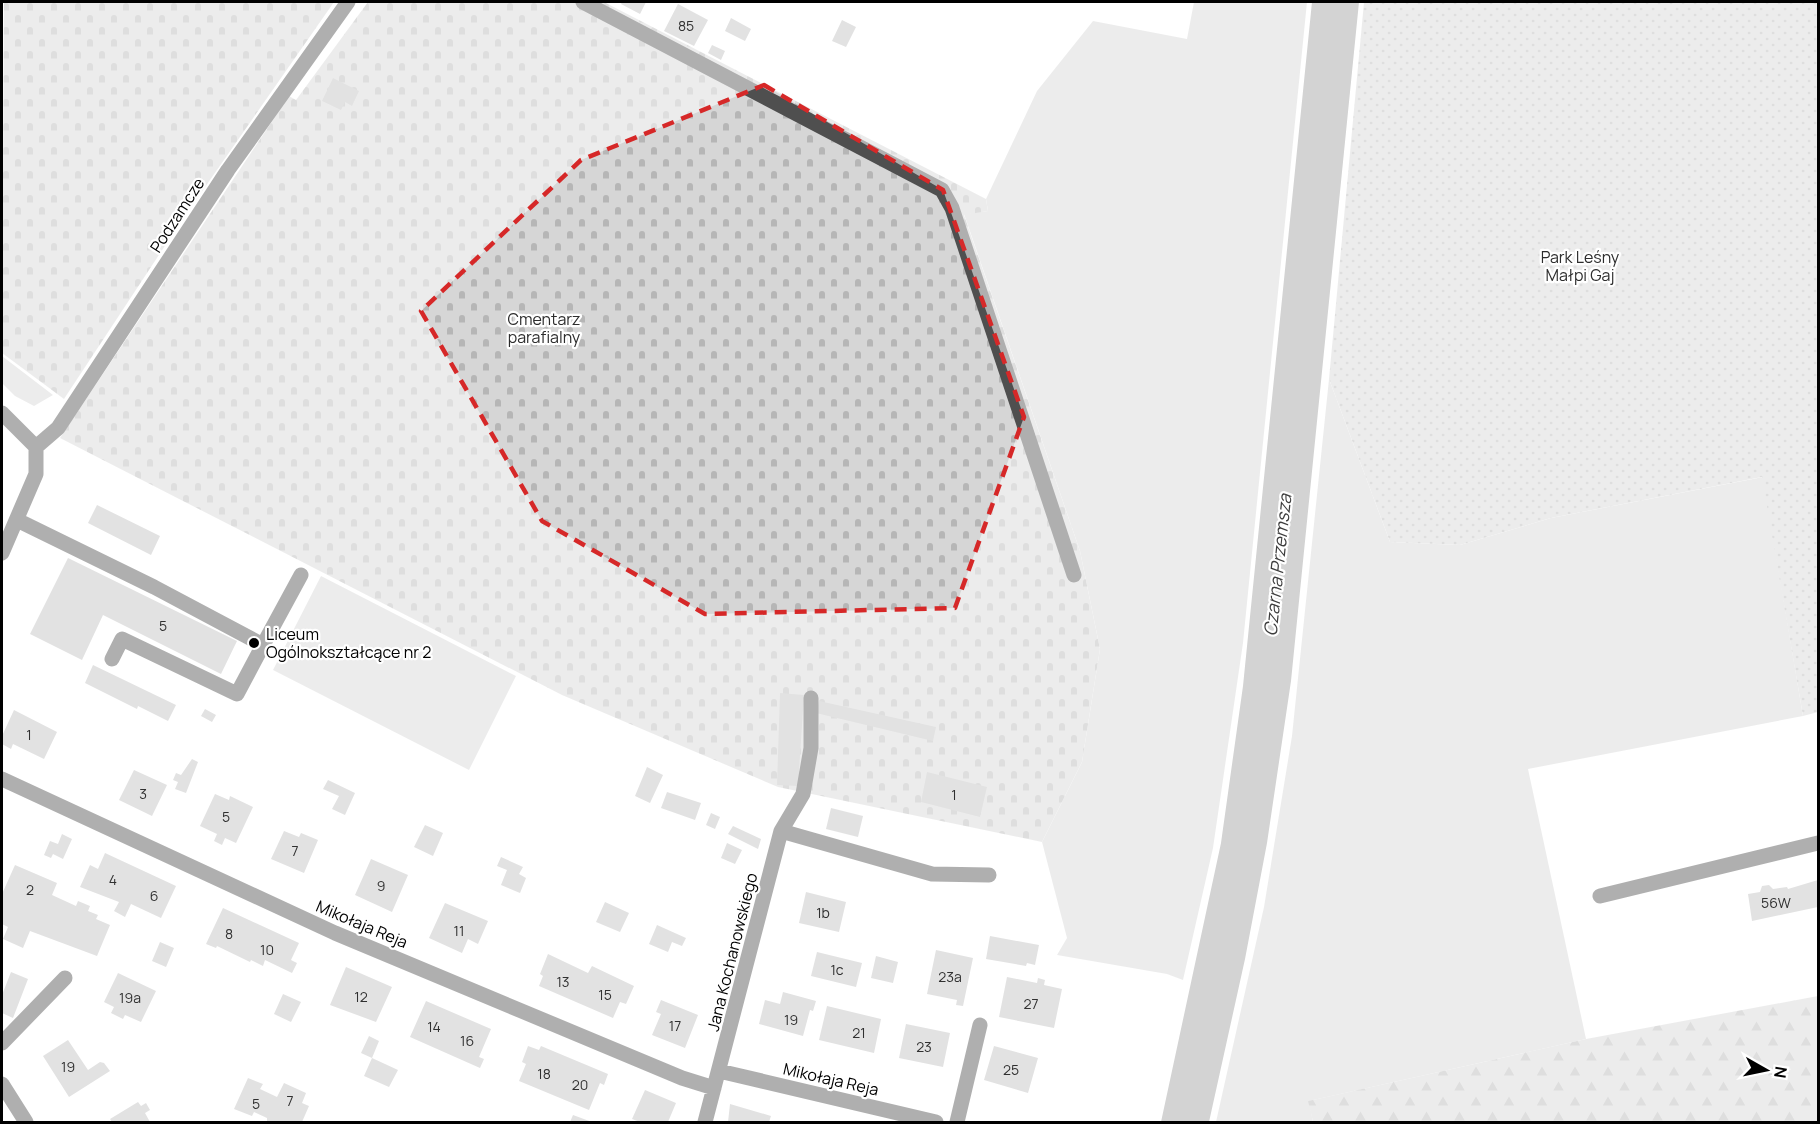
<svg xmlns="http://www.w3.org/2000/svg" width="1820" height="1124" font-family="Manrope,sans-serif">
  <defs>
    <pattern id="forest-firs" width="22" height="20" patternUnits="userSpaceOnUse" patternTransform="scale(1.5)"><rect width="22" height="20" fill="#d6d6d6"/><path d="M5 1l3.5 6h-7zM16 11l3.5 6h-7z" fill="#b6b6b6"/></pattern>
    <pattern id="cemetery-stones" width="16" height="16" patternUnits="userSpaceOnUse" patternTransform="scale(1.5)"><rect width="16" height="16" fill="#d6d6d6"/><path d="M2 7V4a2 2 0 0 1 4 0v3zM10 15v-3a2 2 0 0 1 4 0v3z" fill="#b6b6b6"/></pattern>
    <pattern id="park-dots" width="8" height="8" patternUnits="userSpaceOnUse" patternTransform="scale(1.5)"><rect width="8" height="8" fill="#d6d6d6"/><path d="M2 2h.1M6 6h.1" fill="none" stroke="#b6b6b6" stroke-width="1.8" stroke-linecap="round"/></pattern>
  </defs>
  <rect width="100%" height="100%" fill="#fff"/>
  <path fill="#d6d6d6" d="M1194,2h113l-64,641 -30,205 -30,132 -16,-6 -110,-19 10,-17 -25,-96 40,-80 18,-113 -20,-98 -116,-337 24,-3 -2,-12 51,-108 56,-70 94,18z
    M2,356l51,39 -19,11 -19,-10 -13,-13z
    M1329,379l61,163 70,3 91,-27 212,-41 40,239 -275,53 58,270 -277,62 4,21h-97l48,-215 28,-171z
    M321,576l195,100 -47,94 -196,-100z"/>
  <path fill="url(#forest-firs)" d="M1818,996v126h-505l-5,-21 278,-62z"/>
  <path fill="url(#cemetery-stones)" d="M4,2h330l-154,221 -116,176 -62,-46z
    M368,2h236l382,197 2,12 -24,4 116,336 20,98 -18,113 -40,80 -264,-55 -216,-92 -502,-257 229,-342 7,4z"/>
  <path fill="url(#park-dots)" d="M1364,2h454v710l-15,4 -41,-239 -211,41 -91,27 -70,-3 -61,-163z"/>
  <path fill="#9d9d9d" d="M1312,2h47l-68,679 -24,162 -22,116 -36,163h-48l60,-279 22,-157z"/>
  <path fill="#bfbfbf" d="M622,2h24l-6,12 -19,-10z
    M678,4l30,16 -14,26 -30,-15z
    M731,18l20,11 -6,12 -20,-10z
    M842,20l14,7 -10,20 -14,-6z
    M712,45l13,6 -4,9 -13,-7z
    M333,78l26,13 -7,15 -7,-4 -4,8 -19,-9z
    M97,505l63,31 -9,19 -63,-32z
    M68,558l169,83 -16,33 -118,-59 -21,45 -52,-26z
    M93,665l83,40 -8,16 -30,-15 -1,3 -52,-26z
    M780,693l24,2 -6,91 -21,-1z
    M819,701l117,26 -3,14 -117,-28z
    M205,709l11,6 -4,7 -11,-6z
    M14,710l43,22 -13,27 -31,-15 -2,5 -9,-5v-8z
    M192,759l6,3 -12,31 -11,-4 3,-7 -5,-2 3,-7 5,2z
    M647,767l16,8 -13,28 -15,-7z
    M134,770l33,15 -15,31 -33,-16z
    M927,772l60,15 -7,30 -59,-15z
    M328,780l27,13 -10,22 -13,-6 7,-13 -16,-7z
    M667,792l34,11 -6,17 -34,-12z
    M215,794l14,6 1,-4 23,11 -17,36 -11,-5 -3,7 -8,-4 3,-7 -17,-8z
    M831,808l32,8 -5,21 -32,-8z
    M711,813l9,4 -5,12 -9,-4z
    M425,825l18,8 -10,23 -19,-9z
    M733,826l28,13 -3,10 -30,-15z
    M284,831l15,6 2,-4 17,7 -14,33 -33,-14z
    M62,834l10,5 -9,20 -10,-5 -2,4 -7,-3 6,-14 8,3z
    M727,843l15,7 -7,14 -14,-6z
    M105,853l71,33 -15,32 -30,-14 -6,13 -11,-6 5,-9 -39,-15 10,-22 8,4z
    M501,857l22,10 -4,7 7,4 -6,15 -19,-8 6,-15 -10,-4z
    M371,859l37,16 -16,37 -37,-17z
    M15,865l42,18 -5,12 24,11 2,-5 12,5 -2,5 10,4 -2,4 14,6 -13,31 -67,-25 -7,17 -20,-9 5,-12 -6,-3v-30z
    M1818,880v27l-66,14 -4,-27 12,-2 2,-6 7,-1 4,4 14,-2 1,2z
    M806,892l40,10 -7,30 -40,-9z
    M605,902l24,11 -9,19 -24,-10z
    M445,903l43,18 -10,23 -10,-5 -6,14 -33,-15z
    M223,908l76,35 -8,17 6,3 -5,10 -27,-13 -2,6 -12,-6 -1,2 -33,-16 -1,2 -10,-4z
    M657,925l29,13 -4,8 -10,-4 -4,10 -19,-8z
    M990,936l49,9 -4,20 -8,-2 -1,3 -40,-7z
    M160,942l14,6 -8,19 -14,-6z
    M936,950l37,8 -10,48 -7,-1 1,-5 -30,-6z
    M817,952l45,11 -6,24 -45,-11z
    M548,954l40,19 4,-7 42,20 -8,18 -6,-2 -7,16 -74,-32 4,-10 -3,-2z
    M876,956l22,6 -5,21 -22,-5z
    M346,967l46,20 -16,35 -46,-17z
    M11,972l17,7 -15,39 -11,-5v-18z
    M118,973l38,18 -15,31 -16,-7 -2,4 -12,-6 3,-6 -10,-5z
    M1007,977l30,6 1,-5 7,2 -1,5 18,4 -8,39 -55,-11z
    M783,992l33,9 -3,10 -3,-1 -7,26 -44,-12 6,-24 15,4z
    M283,994l18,8 -10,20 -17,-8z
    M661,1000l37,15 -13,33 -33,-13 9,-21 -5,-2z
    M426,1001l65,28 -12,28 5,2 -4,9 -70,-31z
    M827,1006l54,13 -7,34 -55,-13z
    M906,1024l44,9 -7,34 -44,-9z
    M369,1036l10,5 -7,17 -11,-5z
    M68,1040l20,30 12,-8 4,1 6,8 -41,26 -26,-41z
    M528,1046l11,4 2,-4 67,28 -4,11 -4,-2 -11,27 -70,-29 7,-17 -4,-2z
    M994,1046l44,12 -10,35 -44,-13z
    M372,1058l26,12 -9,17 -25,-11z
    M248,1078l15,6 -3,5 17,8 7,-14 22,10 -4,10 7,3 -7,16h-35v-4l-13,-6 -2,4 -18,-7z
    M645,1090l31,13 -8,19h-28l-8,-3z
    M138,1102l3,4 5,-3 4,7 -5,3 5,9h-38l-2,-3z
    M730,1104l41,12 -2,6h-41z
    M573,1115l19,7h-22z"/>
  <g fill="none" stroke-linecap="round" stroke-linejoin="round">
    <path stroke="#4f4f4f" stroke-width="15" d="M583,2l359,188 10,18 122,367
      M2,413l34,34v27l-34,79
      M36,447l22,-19 170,-258 120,-168
      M17,520l137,67 109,58 38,-70
      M112,659l10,-20 115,55 26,-49
      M2,779l333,154 347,145 32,10
      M781,831l151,43 57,1
      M1600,896l218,-53
      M2,1043l63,-65
      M719,1071l217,51
      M2,1084l24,38
      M705,1122l76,-291 22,-37 8,-46v-50
      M957,1122l23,-97"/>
  </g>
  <path d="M0 0H1820V1124H0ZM764,85l179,105 81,227 -69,191 -250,6 -163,-93 -121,-210 160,-151z" fill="#fff" fill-opacity=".55" fill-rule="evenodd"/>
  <path fill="none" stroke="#d62828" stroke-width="4.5" stroke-dasharray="12 8" stroke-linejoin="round" d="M764,85l179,105 81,227 -69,191 -250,6 -163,-93 -121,-210 160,-151z"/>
  <circle fill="#000" stroke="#fff" stroke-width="2" cx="254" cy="643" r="6"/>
  <g text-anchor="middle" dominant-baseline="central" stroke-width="4.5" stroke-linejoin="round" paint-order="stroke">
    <g font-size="14" fill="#303030">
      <text x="686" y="25">85</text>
      <text x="163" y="625">5</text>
      <text x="29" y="734">1</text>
      <text x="143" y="793">3</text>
      <text x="954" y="794">1</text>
      <text x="226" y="816">5</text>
      <text x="295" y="850">7</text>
      <text x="113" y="879">4</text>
      <text x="381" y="885">9</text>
      <text x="30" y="889">2</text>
      <text x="154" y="895">6</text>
      <text x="1776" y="902">56W</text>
      <text x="823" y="912">1b</text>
      <text x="459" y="930">11</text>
      <text x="229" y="933">8</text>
      <text x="267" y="949">10</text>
      <text x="837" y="969">1c</text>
      <text x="950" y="976">23a</text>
      <text x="563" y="981">13</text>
      <text x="605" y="994">15</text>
      <text x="361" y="996">12</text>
      <text x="130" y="997">19a</text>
      <text x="1031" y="1003">27</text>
      <text x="791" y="1019">19</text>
      <text x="675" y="1025">17</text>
      <text x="434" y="1026">14</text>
      <text x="859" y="1032">21</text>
      <text x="467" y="1040">16</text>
      <text x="924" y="1046">23</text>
      <text x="68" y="1066">19</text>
      <text x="1011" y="1069">25</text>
      <text x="544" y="1073">18</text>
      <text x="580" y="1084">20</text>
      <text x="290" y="1100">7</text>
      <text x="256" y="1103">5</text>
    </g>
    <g font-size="16" fill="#000" stroke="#fff">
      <text transform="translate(177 215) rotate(-57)">Podzamcze</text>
      <text transform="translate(362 924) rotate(23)">Mikołaja Reja</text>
      <text transform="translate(732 952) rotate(-76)">Jana Kochanowskiego</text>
      <text transform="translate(831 1079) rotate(13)">Mikołaja Reja</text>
    </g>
    <g font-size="16" fill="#2d2d2d" stroke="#fff">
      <text x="1580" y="257">Park Leśny<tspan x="1580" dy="18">Małpi Gaj</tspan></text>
      <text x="544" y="319">Cmentarz<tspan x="544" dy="18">parafialny</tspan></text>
    </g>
    <g font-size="16" fill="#000" stroke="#fff" text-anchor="start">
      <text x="266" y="634">Liceum<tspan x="266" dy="18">Ogólnokształcące nr 2</tspan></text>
    </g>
    <g font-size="18" font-style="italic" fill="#3e3e3e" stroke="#fff">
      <text transform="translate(1277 565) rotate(-84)">Czarna Przemsza</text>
    </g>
  </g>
  <rect width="1820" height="1124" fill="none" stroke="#000000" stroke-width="6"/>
  <g transform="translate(1766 1070) rotate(99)" stroke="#ffffff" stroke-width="4.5" paint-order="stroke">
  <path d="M0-4.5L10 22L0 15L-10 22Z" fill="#000000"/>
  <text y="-9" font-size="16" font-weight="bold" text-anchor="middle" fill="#000000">N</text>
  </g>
</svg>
